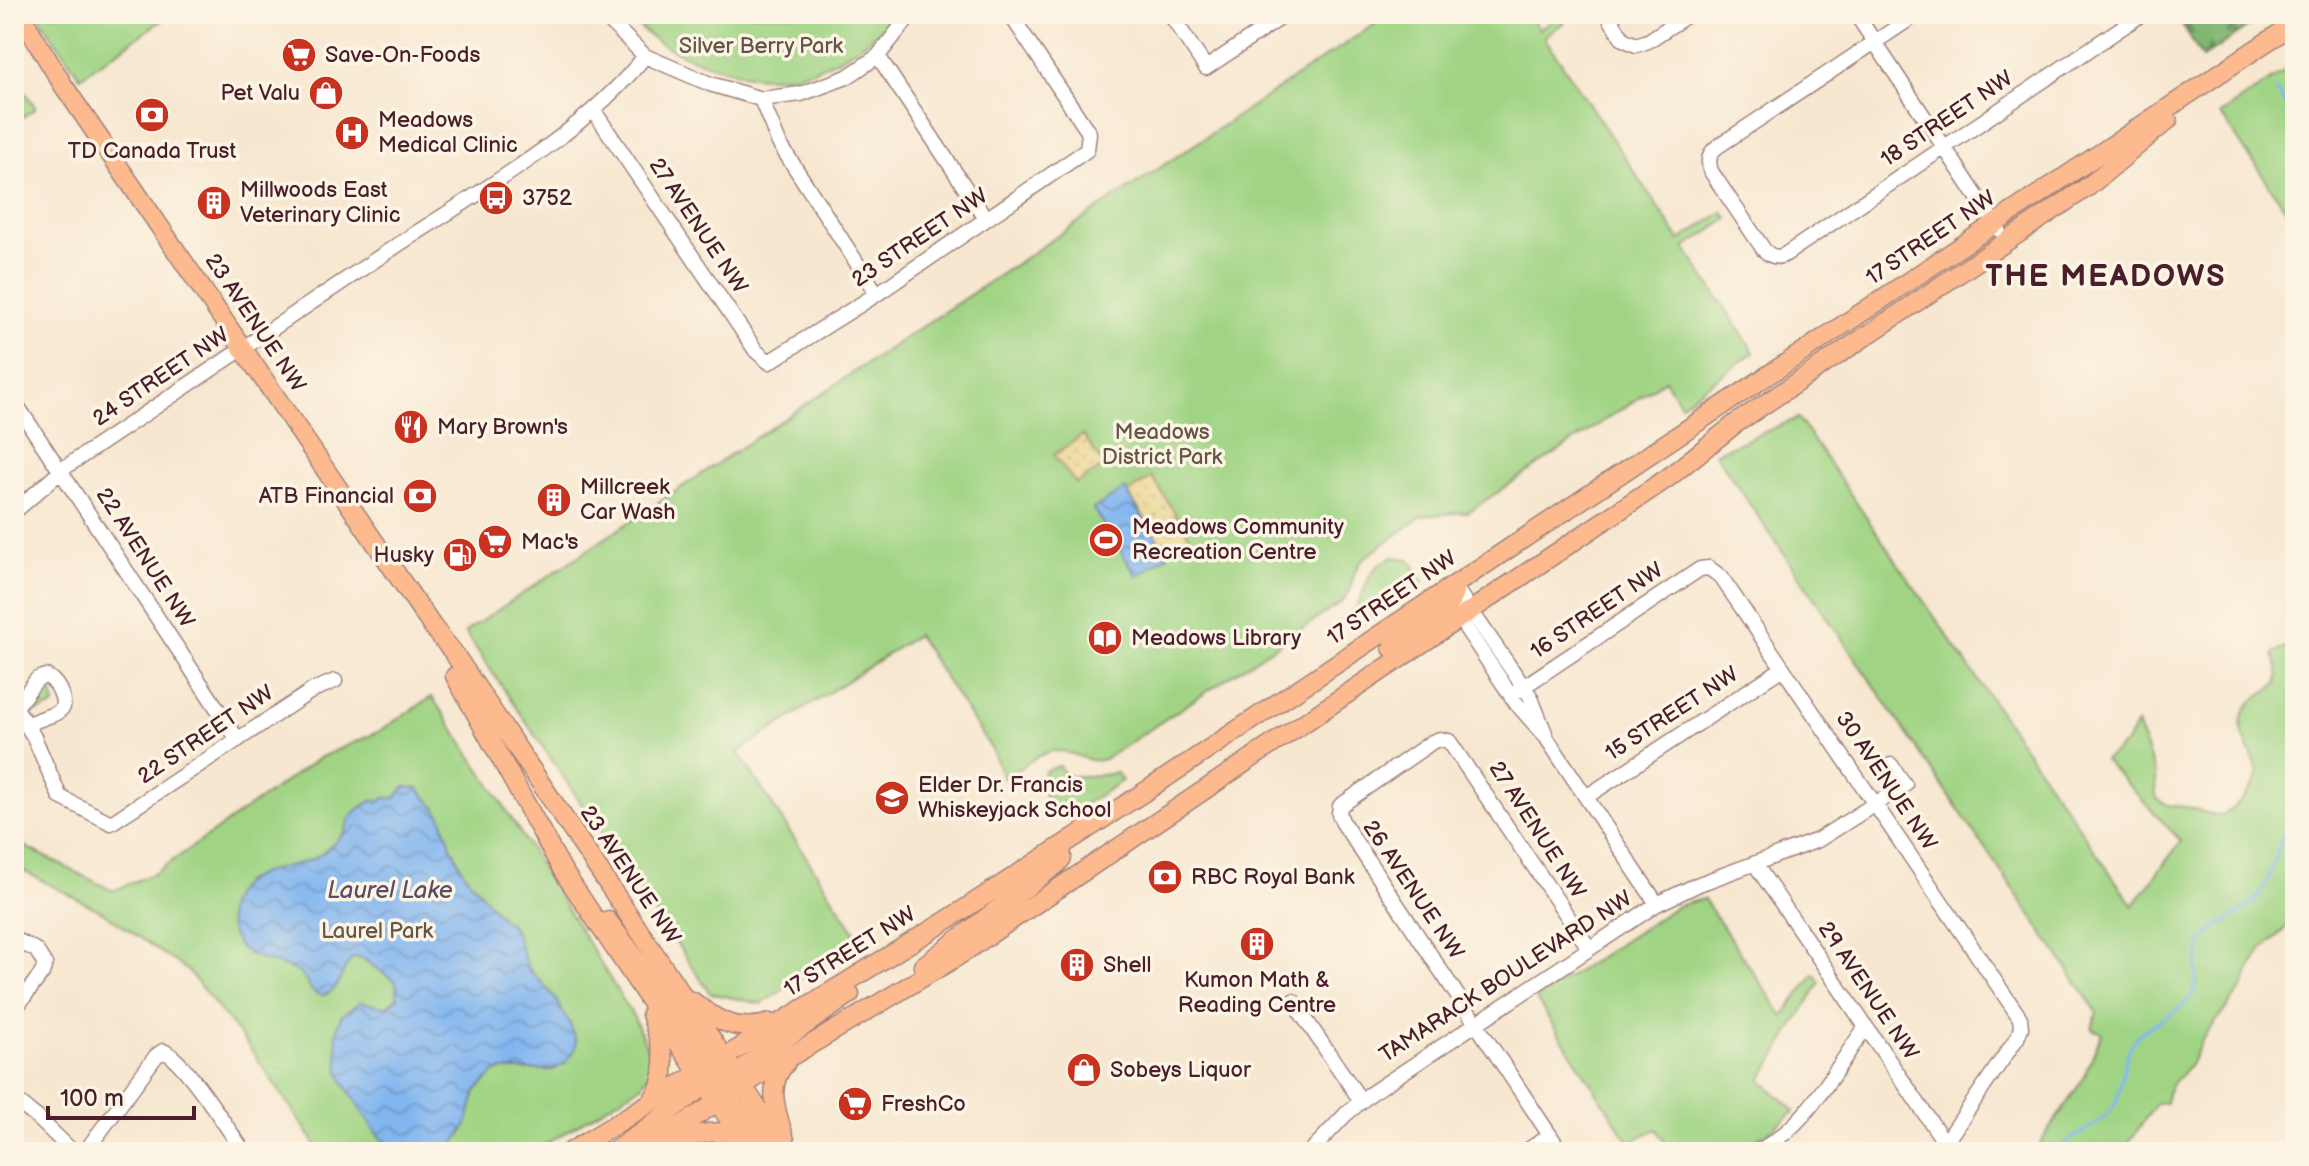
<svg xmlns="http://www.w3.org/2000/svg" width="2309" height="1166" font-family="'Balsamiq Sans',sans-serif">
  <defs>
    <pattern id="forest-firs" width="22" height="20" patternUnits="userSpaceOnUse" patternTransform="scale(2)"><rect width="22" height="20" fill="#80b672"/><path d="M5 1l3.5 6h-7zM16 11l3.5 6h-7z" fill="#6b935e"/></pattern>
    <pattern id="sand-dots" width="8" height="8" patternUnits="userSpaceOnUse" patternTransform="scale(2)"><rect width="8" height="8" fill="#eeda9e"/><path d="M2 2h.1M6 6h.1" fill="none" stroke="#cebb88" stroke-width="1.8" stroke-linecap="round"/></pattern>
    <pattern id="water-waves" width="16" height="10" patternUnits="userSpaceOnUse" patternTransform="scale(2)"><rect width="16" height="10" fill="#82b6f0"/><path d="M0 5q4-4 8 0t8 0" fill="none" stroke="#6c93c3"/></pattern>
  </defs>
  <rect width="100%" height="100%" fill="#fcf5e5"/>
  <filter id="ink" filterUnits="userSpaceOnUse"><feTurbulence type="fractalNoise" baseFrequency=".0125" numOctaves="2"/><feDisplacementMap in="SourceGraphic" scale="16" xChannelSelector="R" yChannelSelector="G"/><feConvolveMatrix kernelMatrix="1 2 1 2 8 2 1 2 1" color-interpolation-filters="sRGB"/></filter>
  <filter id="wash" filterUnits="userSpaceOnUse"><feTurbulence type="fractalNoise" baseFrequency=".006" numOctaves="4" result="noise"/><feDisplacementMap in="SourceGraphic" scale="32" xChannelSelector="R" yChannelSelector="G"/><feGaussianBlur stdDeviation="1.8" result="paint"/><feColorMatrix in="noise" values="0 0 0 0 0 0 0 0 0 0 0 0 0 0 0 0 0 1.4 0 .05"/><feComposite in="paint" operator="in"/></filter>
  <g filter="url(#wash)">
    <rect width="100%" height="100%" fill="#f7e7d0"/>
    <path fill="#a0d484" stroke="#757a58" stroke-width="2" d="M37,14h134l-91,63z
      M626,14h270c-31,34 -80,65 -129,63 -18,0 -36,-6 -53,-11 -35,-10 -64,-25 -88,-52z
      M1390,14h138l11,15 24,-15h12l-31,23 136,203 43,-28 5,7 -43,29 69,104 -73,52 -16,-24 -197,132 -46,4 -59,43 -7,10 -7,22 -7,11 -237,157c-18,6 -31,-9 -50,-8 -17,1 -37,19 -51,28l-12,-29 -75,-115 -179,117 122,188 -99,64 -51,-11 -245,-361z
      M2295,64v158l-75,-108z
      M14,76l22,32 -22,15z
      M1798,418l335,488 48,-65 -77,-81 23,-18 10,-18 18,50 1,23c14,13 18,7 34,11 10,2 20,8 30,7 12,-1 34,-27 37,-39 3,-15 -20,-39 -15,-58 8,-32 53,-20 31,-62l2,-4 15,-5 5,-7v279l-34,32 -10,16 -8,20 -40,51 -13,27 -17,17 -6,11 -1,10 -10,1 -34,48h-88l49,-73 19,-46 -10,-4 5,-17 -382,-559z
      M1394,557l15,2 15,23 -68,45 -7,-11c23,-23 9,-46 45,-59z
      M43,685l7,3 5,15 -3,4 -16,5 -5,-3v-6z
      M432,697l62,93 140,228 14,32 4,18 -10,17 -109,67h-212l-74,-108 -59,-73 -87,-60 -87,-45v-25l99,50 42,-18 164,-115 59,-26z
      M1059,766l6,8 7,3c14,-3 29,1 44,-5l6,9 -58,36 -10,-6 -15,-26 6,-14z
      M1704,899l79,117 31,-42 6,8 -59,98 34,31 -26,21 -38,20h-61l-13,-23 -28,13 -93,-143 141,-93z"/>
    <path fill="url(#forest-firs)" stroke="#656a4e" stroke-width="2" d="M2176,14h91l-65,44z"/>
    <path fill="url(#sand-dots)" stroke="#9c7c64" stroke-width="2" d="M1083,435l22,31 -29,18 -22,-29z
      M1152,477l38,60 -24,15 -38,-59z"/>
    <path fill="url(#water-waves)" stroke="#666a8e" stroke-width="2" d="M1125,489l43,66 -31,21 -44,-67z
      M405,787l13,1 22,25 12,35 12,25 37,45 12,9 15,41 25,27 16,27 7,19 -1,8 -9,14 -13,7h-51l-8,3 -18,18 -10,36 -12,17 -20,8h-28l-20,-9 -9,-9 -33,-51 -5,-13 -3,-38 5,-16 19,-14 26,5 12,-10 -2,-15 -33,-23 -9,-2c-13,9 -12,33 -30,38 -14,3 -16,-17 -26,-23 -27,-14 -59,-9 -68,-44 -4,-15 -3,-22 5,-35 15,-24 54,-25 78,-34 9,-3 26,-21 33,-28 1,-14 17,-29 31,-31l1,3 7,-5h10z"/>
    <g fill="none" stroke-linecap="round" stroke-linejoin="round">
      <path stroke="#82b6f0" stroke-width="3" d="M2276,91l19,25
        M2058,1152c10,-16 34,-22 48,-36 22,-21 11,-56 31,-79 14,-15 37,-21 50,-36 15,-15 6,-40 15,-58 11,-21 37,-26 52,-42 23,-23 17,-58 41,-81"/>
    </g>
  </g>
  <g filter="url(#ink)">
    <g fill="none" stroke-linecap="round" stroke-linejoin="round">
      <g stroke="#a0837e" stroke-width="17">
        <path id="minor" d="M602,14l43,42 65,28 51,15 40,-5 46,-17 31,-21 33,-42
          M1170,14l36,54 80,-54
          M1607,14l16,25 13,6 12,-4 41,-27
          M1856,14l143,216
          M1917,14l-200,133c-9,7 -10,16 -5,26l52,77c7,7 13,9 22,4l356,-240
          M878,56l108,163
          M761,99l18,44 98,151
          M594,111l162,240 13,11 108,-68 210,-144 2,-17 -79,-119
          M14,401l224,339
          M14,512l53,-46c108,-72 216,-144 323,-216 86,-57 191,-113 255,-194
          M1454,586l76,110 15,37
          M1455,612l61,91 30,34 111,167
          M1511,695l189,-126 9,-1 12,9 299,441 1,10 -4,10 -78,114
          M14,705l20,32 26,60 51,26 202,-133 22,-9
          M16,707l21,-28 9,-3c11,5 18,20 17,31l-6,6 -30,11
          M1586,797l197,-129
          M1755,864l190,279
          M14,939l22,11 9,14 -3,9 -28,37
          M1293,1001l68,100
          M14,1099l25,20 34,33
          M85,1152l71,-96 7,-5c20,6 66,80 81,101
          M1310,1152l36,-38 24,-20 287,-190 42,-20 119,-44 87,-55 -14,-20
          M1525,1152l25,-17
          M1561,1152l-218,-329 -4,-9 1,-8 92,-64 8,-3 9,2 140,207
          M1756,1152c51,-24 77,-81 110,-125"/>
      </g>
      <g stroke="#a0837e" stroke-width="21">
        <path id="major" d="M20,14l43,71 369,541 21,26 334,500
          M1392,648c19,-14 65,-36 62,-62
          M455,676l108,195 188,281
          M608,921l113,152
          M923,966l134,-102 5,-6 -1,-12
          M692,1001c25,20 45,32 78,22
          M651,1014c9,30 22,57 2,85
          M728,1082l18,-16 104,-72
          M723,1091l46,61
          M785,1140c-8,-26 -20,-56 1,-77
          M665,1146c25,-10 49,-19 75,-10
          M570,1152l371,-228 211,-137 1143,-764
          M613,1152l102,-73
          M640,1152l115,-74 200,-120 714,-481 66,-53 354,-238 79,-66"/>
      </g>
      <use href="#minor" stroke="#fff" stroke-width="14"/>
      <use href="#major" stroke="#fcba8e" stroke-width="18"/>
    </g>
  </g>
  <defs>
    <g id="supermarket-disc" transform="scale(1.8)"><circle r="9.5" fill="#c8321e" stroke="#fcf5e5"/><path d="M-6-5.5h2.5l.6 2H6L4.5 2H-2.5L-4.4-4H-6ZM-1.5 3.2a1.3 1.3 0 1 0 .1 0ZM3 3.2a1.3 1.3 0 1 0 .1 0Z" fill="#fff"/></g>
    <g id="shop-disc" transform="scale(1.8)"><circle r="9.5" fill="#c8321e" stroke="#fcf5e5"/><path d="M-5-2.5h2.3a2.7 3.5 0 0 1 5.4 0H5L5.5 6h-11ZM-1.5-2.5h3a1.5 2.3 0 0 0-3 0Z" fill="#fff"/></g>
    <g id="bank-disc" transform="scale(1.8)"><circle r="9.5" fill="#c8321e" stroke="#fcf5e5"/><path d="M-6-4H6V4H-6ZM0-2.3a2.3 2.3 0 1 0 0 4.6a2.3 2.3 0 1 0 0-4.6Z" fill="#fff"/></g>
    <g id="hospital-disc" transform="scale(1.8)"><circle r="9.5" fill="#c8321e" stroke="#fcf5e5"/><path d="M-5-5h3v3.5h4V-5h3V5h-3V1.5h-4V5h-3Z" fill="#fff"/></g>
    <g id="bus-disc" transform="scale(1.8)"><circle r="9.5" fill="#c8321e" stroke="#fcf5e5"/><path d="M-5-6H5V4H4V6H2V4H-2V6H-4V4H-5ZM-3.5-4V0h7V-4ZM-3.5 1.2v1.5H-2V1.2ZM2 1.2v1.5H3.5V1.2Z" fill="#fff"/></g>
    <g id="building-disc" transform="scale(1.8)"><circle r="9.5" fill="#c8321e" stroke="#fcf5e5"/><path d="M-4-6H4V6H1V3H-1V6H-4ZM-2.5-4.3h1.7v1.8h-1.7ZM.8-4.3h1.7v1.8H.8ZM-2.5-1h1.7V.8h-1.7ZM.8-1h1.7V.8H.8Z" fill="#fff"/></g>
    <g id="restaurant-disc" transform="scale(1.8)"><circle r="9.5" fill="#c8321e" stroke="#fcf5e5"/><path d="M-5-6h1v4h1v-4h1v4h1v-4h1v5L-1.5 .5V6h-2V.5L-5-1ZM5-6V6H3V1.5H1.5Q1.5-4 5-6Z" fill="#fff"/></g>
    <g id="stadium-disc" transform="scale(1.8)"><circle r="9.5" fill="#c8321e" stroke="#fcf5e5"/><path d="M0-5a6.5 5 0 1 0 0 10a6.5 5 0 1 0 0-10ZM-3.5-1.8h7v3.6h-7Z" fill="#fff"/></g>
    <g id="fuel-disc" transform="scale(1.8)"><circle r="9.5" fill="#c8321e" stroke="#fcf5e5"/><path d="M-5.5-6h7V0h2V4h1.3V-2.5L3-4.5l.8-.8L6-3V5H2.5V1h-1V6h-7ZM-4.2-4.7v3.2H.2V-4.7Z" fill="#fff"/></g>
    <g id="library-disc" transform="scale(1.8)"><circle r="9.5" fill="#c8321e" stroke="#fcf5e5"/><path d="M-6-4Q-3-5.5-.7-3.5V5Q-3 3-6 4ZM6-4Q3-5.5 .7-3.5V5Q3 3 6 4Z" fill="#fff"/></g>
    <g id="school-disc" transform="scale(1.8)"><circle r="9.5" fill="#c8321e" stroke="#fcf5e5"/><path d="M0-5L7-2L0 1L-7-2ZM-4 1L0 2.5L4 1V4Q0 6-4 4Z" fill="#fff"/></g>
  </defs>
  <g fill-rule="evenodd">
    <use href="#supermarket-disc" x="299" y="55"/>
    <use href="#shop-disc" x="326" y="93"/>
    <use href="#bank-disc" x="152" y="115"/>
    <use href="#hospital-disc" x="352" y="133"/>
    <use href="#bus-disc" x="496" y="198"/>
    <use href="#building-disc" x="214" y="203"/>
    <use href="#restaurant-disc" x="411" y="427"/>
    <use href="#bank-disc" x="420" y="496"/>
    <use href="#building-disc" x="554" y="500"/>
    <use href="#stadium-disc" x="1106" y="540"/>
    <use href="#supermarket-disc" x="495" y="542"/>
    <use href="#fuel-disc" x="460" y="555"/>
    <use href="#library-disc" x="1105" y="638"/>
    <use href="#school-disc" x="892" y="798"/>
    <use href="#bank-disc" x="1165" y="877"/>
    <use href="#building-disc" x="1257" y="944"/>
    <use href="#building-disc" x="1077" y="965"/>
    <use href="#shop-disc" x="1084" y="1070"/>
    <use href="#supermarket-disc" x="855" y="1104"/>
  </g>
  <g text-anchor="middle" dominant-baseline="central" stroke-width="7" stroke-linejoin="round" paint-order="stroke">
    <g font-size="22" fill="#645546" stroke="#fcf5e5">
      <text x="761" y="46">Silver Berry Park</text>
      <text x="1162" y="432">Meadows<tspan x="1162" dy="25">District Park</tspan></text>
      <text x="377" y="931">Laurel Park</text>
    </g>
    <g font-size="22" fill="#4a1f2b" stroke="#fcf5e5" text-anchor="start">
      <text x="325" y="55">Save-On-Foods</text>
      <text x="300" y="93" text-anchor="end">Pet Valu</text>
      <text x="378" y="120">Meadows<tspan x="378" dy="25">Medical Clinic</tspan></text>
      <text x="152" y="151" text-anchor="middle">TD Canada Trust</text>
      <text x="240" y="190">Millwoods East<tspan x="240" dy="25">Veterinary Clinic</tspan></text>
      <text x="522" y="198">3752</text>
      <text x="437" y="427">Mary Brown's</text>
      <text x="580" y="487">Millcreek<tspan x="580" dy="25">Car Wash</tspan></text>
      <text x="394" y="496" text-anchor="end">ATB Financial</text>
      <text x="1132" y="527">Meadows Community<tspan x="1132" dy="25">Recreation Centre</tspan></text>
      <text x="521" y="542">Mac's</text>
      <text x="434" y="555" text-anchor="end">Husky</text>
      <text x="1131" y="638">Meadows Library</text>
      <text x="918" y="785">Elder Dr. Francis<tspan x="918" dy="25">Whiskeyjack School</tspan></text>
      <text x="1191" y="877">RBC Royal Bank</text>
      <text x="1103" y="965">Shell</text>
      <text x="1257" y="980" text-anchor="middle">Kumon Math &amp;<tspan x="1257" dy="25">Reading Centre</tspan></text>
      <text x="1110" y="1070">Sobeys Liquor</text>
      <text x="881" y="1104">FreshCo</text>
    </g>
    <g font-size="22" fill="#4a1f2b" stroke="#fcf5e5">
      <text transform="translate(1947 119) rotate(-34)">18 STREET NW</text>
      <text transform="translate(698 226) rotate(56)">27 AVENUE NW</text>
      <text transform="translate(920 238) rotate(-34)">23 STREET NW</text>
      <text transform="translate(1931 238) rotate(-34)">17 STREET NW</text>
      <text transform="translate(255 323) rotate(56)">23 AVENUE NW</text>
      <text transform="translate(161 377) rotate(-34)">24 STREET NW</text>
      <text transform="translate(145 558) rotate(57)">22 AVENUE NW</text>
      <text transform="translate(1392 598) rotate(-34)">17 STREET NW</text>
      <text transform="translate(1597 611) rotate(-34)">16 STREET NW</text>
      <text transform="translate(1672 714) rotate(-33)">15 STREET NW</text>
      <text transform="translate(206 735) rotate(-34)">22 STREET NW</text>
      <text transform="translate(1886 781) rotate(56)">30 AVENUE NW</text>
      <text transform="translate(1537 830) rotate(57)">27 AVENUE NW</text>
      <text transform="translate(630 875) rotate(56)">23 AVENUE NW</text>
      <text transform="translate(1413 890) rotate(56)">26 AVENUE NW</text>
      <text transform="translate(850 952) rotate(-32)">17 STREET NW</text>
      <text transform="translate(1506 977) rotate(-33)">TAMARACK BOULEVARD NW</text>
      <text transform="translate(1868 991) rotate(56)">29 AVENUE NW</text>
    </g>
    <g font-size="24" font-style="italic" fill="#5b4c66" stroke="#fcf5e5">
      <text x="390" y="890">Laurel Lake</text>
    </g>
    <g font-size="30" font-weight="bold" letter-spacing="2" fill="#4a1f2b" stroke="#fcf5e5">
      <text x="2106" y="277">THE MEADOWS</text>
    </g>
  </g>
  <rect width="2309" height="1166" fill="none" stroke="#fcf5e5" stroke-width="48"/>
  <path d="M48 1106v12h146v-12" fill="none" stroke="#4a1f2b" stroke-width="4"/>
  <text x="60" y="1106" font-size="24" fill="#4a1f2b" stroke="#fcf5e5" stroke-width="6" paint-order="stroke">100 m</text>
</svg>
